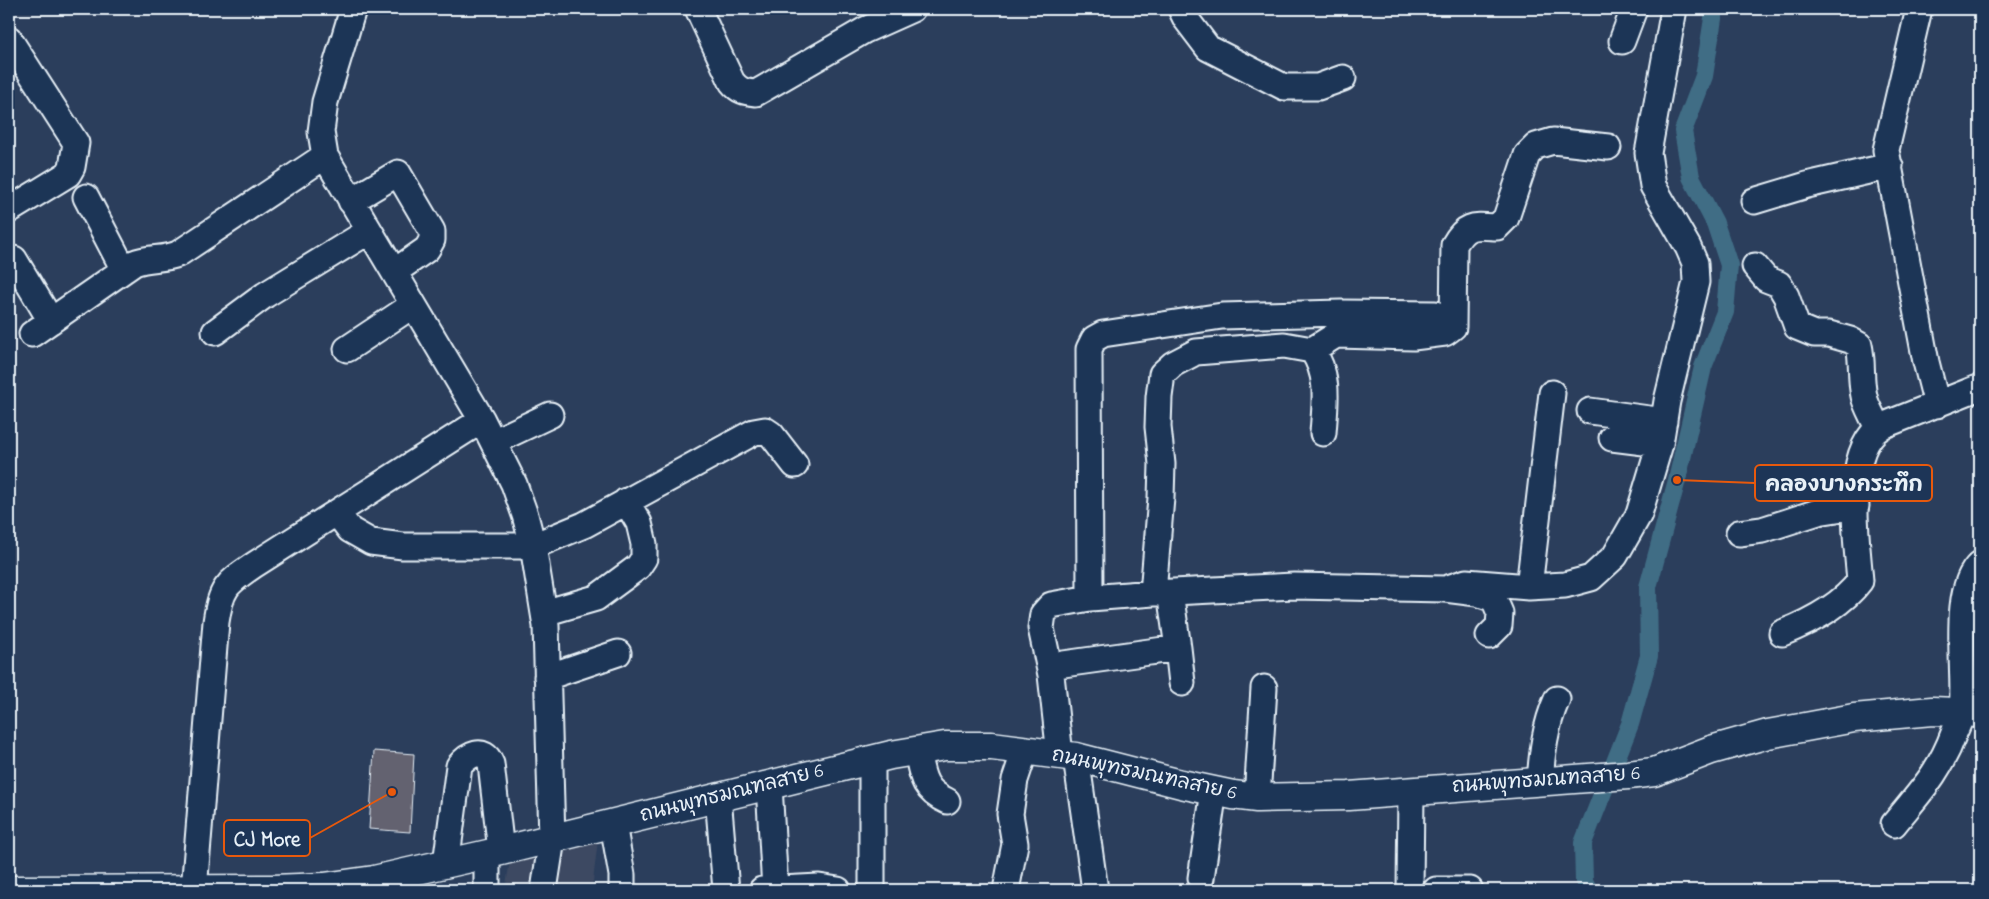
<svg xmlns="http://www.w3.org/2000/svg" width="1989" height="899" font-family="'Indie Flower','Playpen Sans Thai',sans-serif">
  <rect width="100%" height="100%" fill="#2b3e5c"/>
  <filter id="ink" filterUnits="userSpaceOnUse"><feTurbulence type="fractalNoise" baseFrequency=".02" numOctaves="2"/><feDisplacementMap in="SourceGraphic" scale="10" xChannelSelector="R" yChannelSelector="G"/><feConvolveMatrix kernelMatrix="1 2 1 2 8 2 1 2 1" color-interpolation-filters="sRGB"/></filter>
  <g filter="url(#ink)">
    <path fill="#3c4962" d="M598,840l-6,50h-87l5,-29z"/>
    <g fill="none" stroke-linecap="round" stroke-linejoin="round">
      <path stroke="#416d85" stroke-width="18" d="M1589,890l-5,-9 -1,-38 47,-119 19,-68 -1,-69 29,-107 26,-113 22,-55 4,-47 -14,-42 -24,-46 -8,-46 21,-55 10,-64 -1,-3"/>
    </g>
    <path fill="#64626f" stroke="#e8f1f8" d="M374,751l40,3 -4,78 -41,-3z"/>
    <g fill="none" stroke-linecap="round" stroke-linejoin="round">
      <g stroke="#e8f1f8" stroke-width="29">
        <path id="minor" d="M353,9l-28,93 -4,30 4,24 157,264 32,64 11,31 8,31 13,80 6,213 -8,51
          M698,9l34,73c7,9 13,10 24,11l109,-63 47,-21
          M1181,9l5,10 22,29 76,39h34l25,-9
          M1919,9l-33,141 40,212 11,43
          M9,39l67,104 -4,24 -4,7 -59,36
          M1622,41l12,-32
          M86,197l38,73
          M351,201l47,-28 34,58v9l-5,9 -33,23
          M1754,201l53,-16 83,-19
          M14,259l37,62
          M1755,266l11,13 13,5 7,12 11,31 17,7h15l21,6 9,5c4,17 1,34 5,51 2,11 10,22 14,33
          M215,332l50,-37 104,-64
          M32,334l102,-71c14,-6 29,-3 44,-9l147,-98
          M347,349l66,-44
          M1312,350l24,-15 77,2 32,-4 8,-6 1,-82c12,-22 21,-19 43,-18l9,-9 21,-63 9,-9 17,-5 55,6
          M1590,411l74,10
          M1612,438l48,6
          M493,442l57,-27
          M337,513l13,17 21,12 32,4h130l51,-21 170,-93 11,-2 6,4 24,31
          M1739,533l23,-3 56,-18 38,-6
          M1529,587l23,-194
          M1445,589l21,-7 63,5 36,-2 26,-7 24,-22 24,-42 21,-70 7,-43 29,-119 -1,-19 -7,-16 -35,-61 -5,-33 26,-144
          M1153,593l8,-95 1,-34 -4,-37 1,-30 3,-23 11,-10 23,-12 88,-7 28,5c18,25 13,54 11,83
          M1090,598l-1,-249 5,-10 9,-5 119,-18 119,-3 94,1
          M544,613l52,-15 42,-31 6,-9v-14l-5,-21 -13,-22
          M1782,633c28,-11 59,-27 78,-52 -3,-40 -18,-131 22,-155l98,-39
          M1178,648l4,35
          M1049,666l129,-18 -6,-42
          M547,677l71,-24
          M917,751c5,23 5,39 30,50
          M1060,755l-9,-80 -10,-47 2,-14 8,-9 39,-7 63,-5 141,-7 151,3 32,4 17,6 6,14 -1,13 -10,10
          M1076,757l19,133
          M872,760v130
          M1540,782c2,-29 5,-56 17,-83
          M769,785l6,105
          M718,797l8,93
          M1257,798l7,-110
          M613,824l9,51v15
          M1894,824c26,-32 46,-52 60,-91 3,-7 7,-14 8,-22 5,-37 -12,-121 18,-147
          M487,854v36
          M446,864l13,-98c9,-11 25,-20 32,-2l10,87
          M1201,878l13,-87
          M194,890l22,-268c5,-34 10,-38 38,-57l228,-145
          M762,890l57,-3 19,3
          M1006,890l9,-46 -5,-30 5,-34 10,-30
          M1410,890l1,-99
          M1436,890h34"/>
      </g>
      <g stroke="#e8f1f8" stroke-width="31">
        <path id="major" d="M15,890l258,-1 51,-2 50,-7 127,-29 390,-96 54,-9h47l84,11 105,27 52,11 24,3 92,-2 279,-21 26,-3 57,-22 57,-16 86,-16 78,-7 48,2"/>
      </g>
      <use href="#minor" stroke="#1d3557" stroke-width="25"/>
      <use href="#major" stroke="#1d3557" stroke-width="28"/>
    </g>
  </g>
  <g text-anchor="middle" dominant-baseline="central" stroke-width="4.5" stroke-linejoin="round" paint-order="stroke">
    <g font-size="20" fill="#e8f1f8" stroke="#1d3557">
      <text transform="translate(1144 775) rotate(12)">ถนนพุทธมณฑลสาย 6</text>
      <text transform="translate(1546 781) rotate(-4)">ถนนพุทธมณฑลสาย 6</text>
      <text transform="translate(732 794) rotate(-14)">ถนนพุทธมณฑลสาย 6</text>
    </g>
  </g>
  <path fill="none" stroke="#e8590c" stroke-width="2" d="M1677 480L1755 483M392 792L310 838"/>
  <g fill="#e8590c" stroke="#1d3557" stroke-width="2">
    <circle cx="1677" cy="480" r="5"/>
    <circle cx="392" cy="792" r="5"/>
  </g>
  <g fill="#1d3557" stroke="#e8590c" stroke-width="2">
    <rect x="1755" y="465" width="177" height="36" rx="5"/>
    <rect x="224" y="820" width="86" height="36" rx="5"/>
  </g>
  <g font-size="21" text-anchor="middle" font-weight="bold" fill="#e8f1f8">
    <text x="1844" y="491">คลองบางกระทึก</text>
    <text x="267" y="846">CJ More</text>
  </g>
  <rect width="1989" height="899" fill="none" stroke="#1d3557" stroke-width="30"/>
  <rect x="15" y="15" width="1959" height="869" fill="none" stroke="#e8f1f8" stroke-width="2" filter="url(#ink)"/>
</svg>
